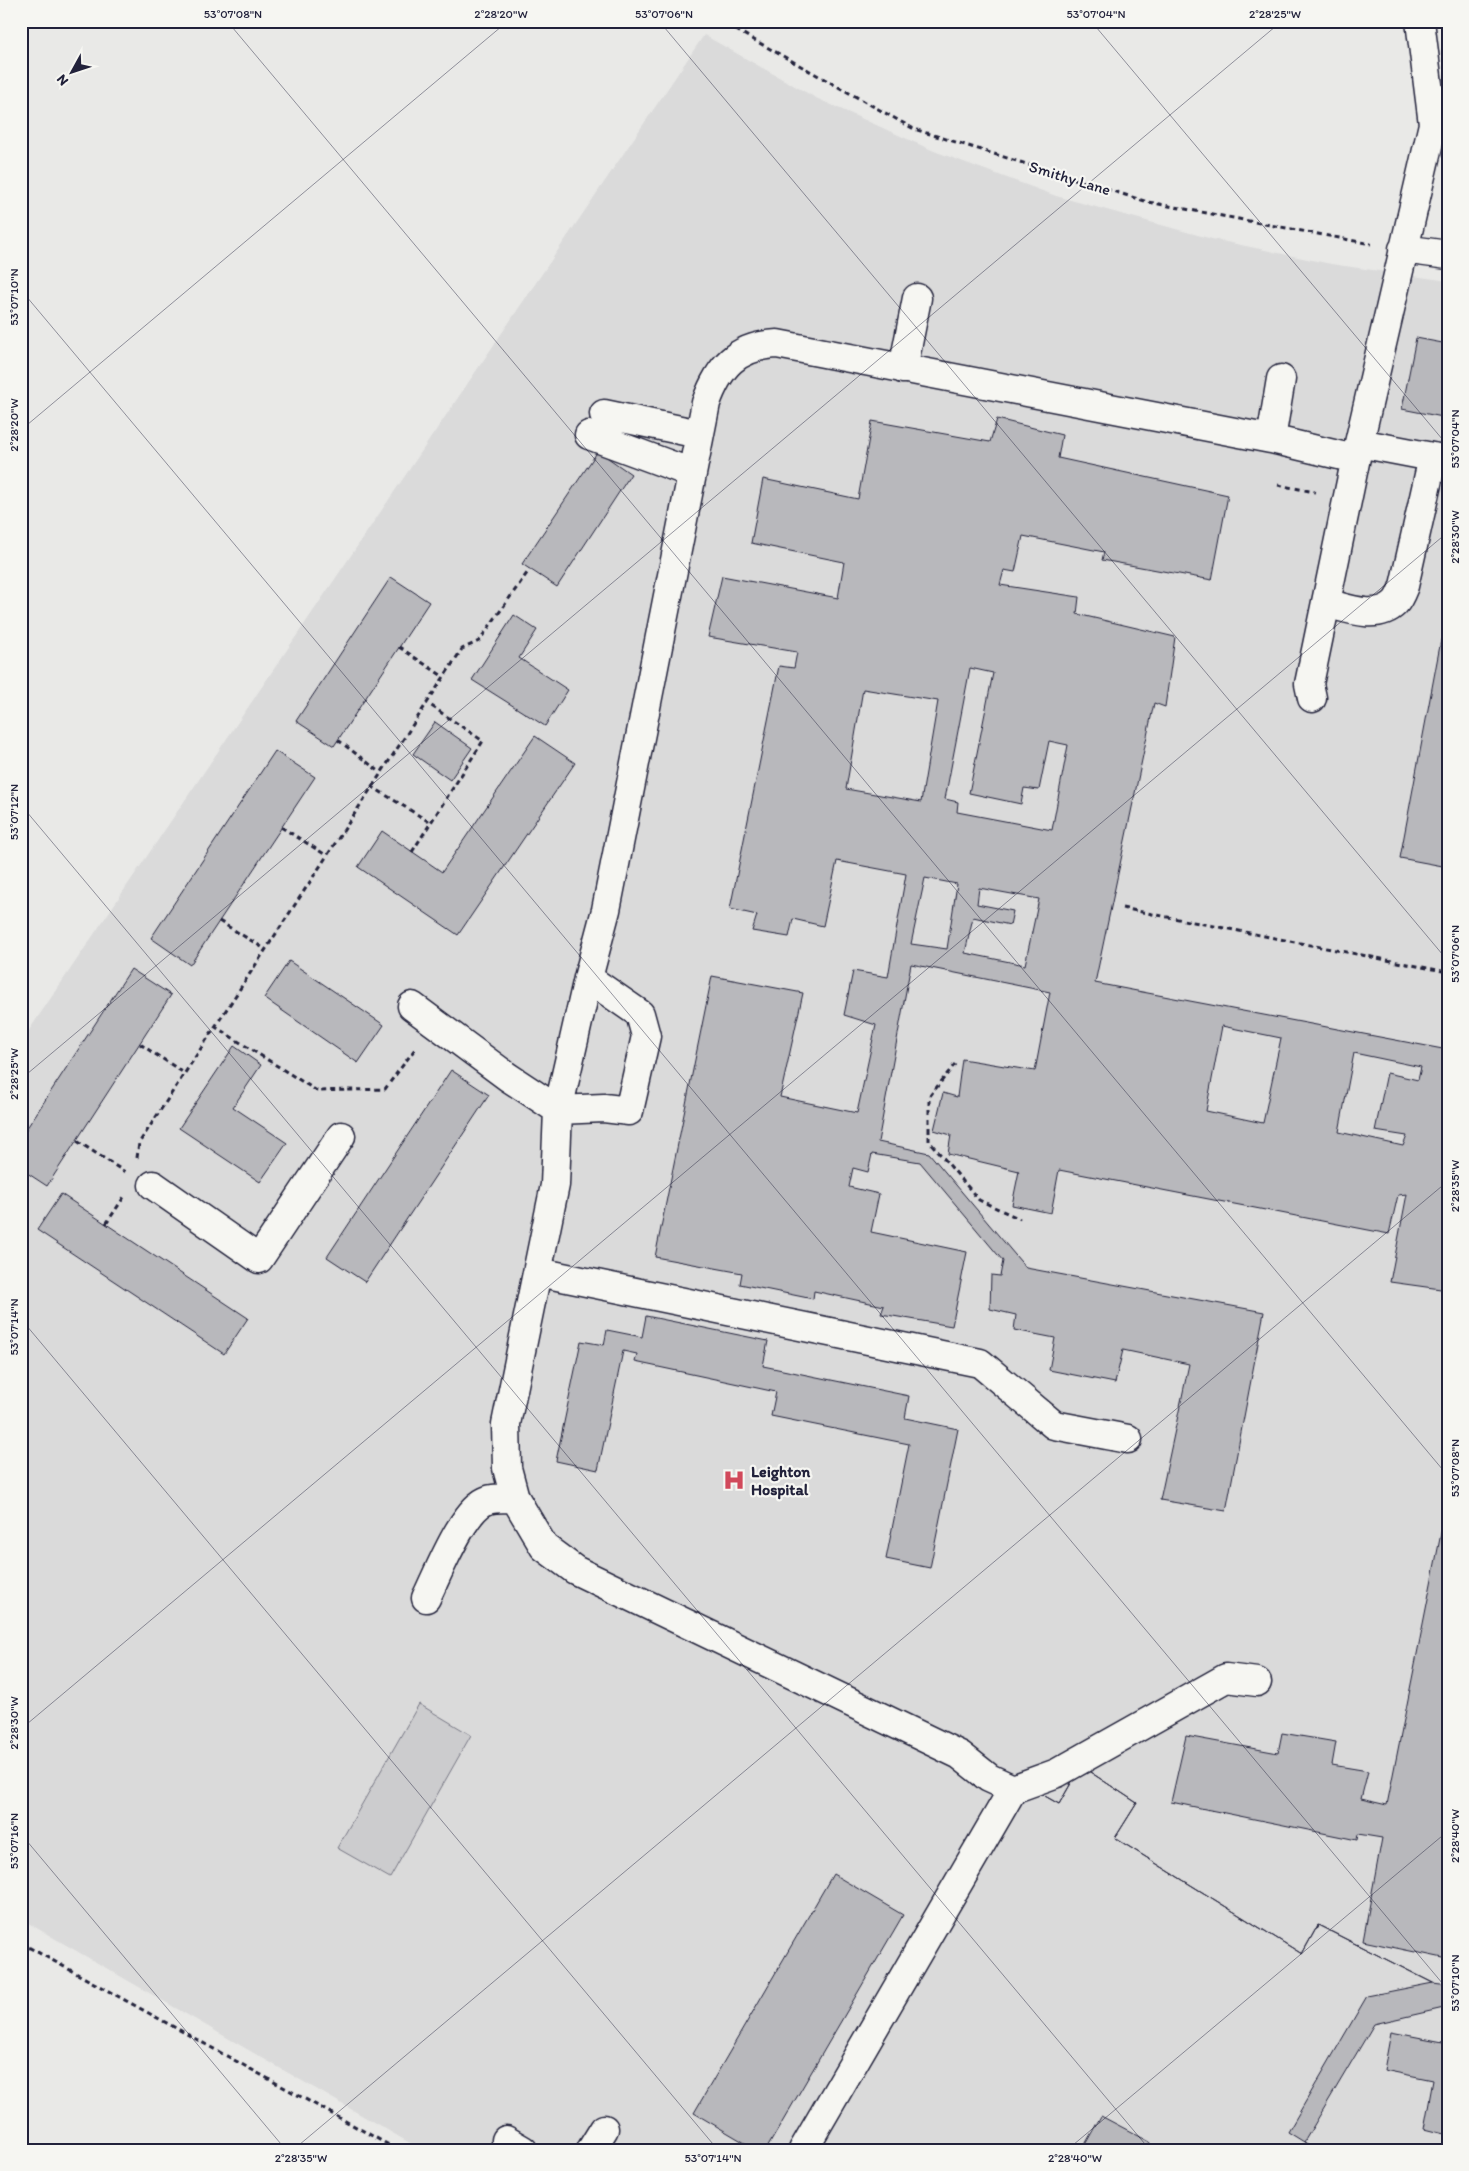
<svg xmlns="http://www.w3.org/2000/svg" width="1469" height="2171" font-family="Itim,sans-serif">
  <rect width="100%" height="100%" fill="#e9e9e7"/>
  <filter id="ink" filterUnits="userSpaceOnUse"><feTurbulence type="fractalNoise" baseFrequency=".02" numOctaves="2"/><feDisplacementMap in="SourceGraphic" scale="10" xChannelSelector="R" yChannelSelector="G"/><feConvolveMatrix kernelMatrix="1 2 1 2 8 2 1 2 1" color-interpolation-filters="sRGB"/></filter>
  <g filter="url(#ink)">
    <path fill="#dadada" d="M704,35l112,63 118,53 122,45 156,43 119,25 117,17v1869h-1026l-401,-231v-877z"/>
    <path fill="#ccccce" stroke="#777784" d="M419,1704l52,31 -81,143 -53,-30z"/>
    <path fill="#b8b8bc" stroke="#22223b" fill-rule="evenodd" d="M1416,338l32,6v74l-46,-9z
      M997,419l65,16 -4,23 170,37 -16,85 -110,-20 2,-8 -81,-16 -8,36 -11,-2 -4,15 79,12 -2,17 98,23 -10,70 -11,-4 -59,280 353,67v240l-58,-8 17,-88 -9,1 -9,39 -330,-64 -8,43 -39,-8 7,-34 -71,-17 3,-19 -17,-5 9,-37 14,4 5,-38 73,12 15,-79 -139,-28 -33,178 51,11 97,115 238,44 -38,199 -66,-11 29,-136 -66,-14 -8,33 -66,-13 6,-32 -41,-8 2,-15 -26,-6 1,-34 9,1 3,-15 -83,-99 -48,-8 -4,18 -15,-4 -4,19 30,7 -8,38 96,20 -15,74 -71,-12 3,-8 -70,-15 -1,8 -73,-15 2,-11 -87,-16 57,-281 91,17 -23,104 77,16 19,-88 -32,-10 9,-44 35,6 18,-103 -69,-13 -14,65 -30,-7 -4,18 -37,-6 5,-16 -27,-6 49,-243 15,2 3,-16 -89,-15 14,-61 116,22 6,-36 -93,-19 12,-64 95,20 14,-78 118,21zM970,668l23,5 -24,120 52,11 3,-16 15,2 10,-49 19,4 -16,85 -95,-18 1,-10 -13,-3zM863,689l75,12 -17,101 -75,-13zM925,878l32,6 -10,65 -36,-5zM979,888l60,11 -14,66 -60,-12 8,-36 37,8 3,-14 -36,-7zM1222,1026l59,12 -18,85 -57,-12zM1354,1053l67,14 -3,13 -31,-7 -12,58 32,5 -4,10 -64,-14z
      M598,451l33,23 -74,113 -35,-23z
      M391,577l38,25 -95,144 -38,-25z
      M514,615l23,15 -18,28 49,32 -23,36 -73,-46z
      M1441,640l7,2v225l-48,-9z
      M435,722l37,26 -22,32 -37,-26z
      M535,736l40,27 -117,172 -100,-68 24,-36 60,41z
      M275,751l40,26 -125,188 -39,-27z
      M289,961l95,64 -26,38 -94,-65z
      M131,969l40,26 -124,191 -26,-17v-32z
      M234,1046l27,19 -28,42 54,36 -27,39 -81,-54z
      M451,1070l38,25 -124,187 -38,-25z
      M61,1194l187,124 -24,36 -187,-124z
      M646,1316l122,25 -5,25 146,30 -4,22 53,11 -28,139 -44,-9 23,-115 -138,-28 5,-24 -141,-30 2,-8 -14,-3 -25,119 -42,-9 25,-120 23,4 3,-15 35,7z
      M1448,1498v461l-85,-18 19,-103 -24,-4 -1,6 -186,-38 15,-66 92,17 4,-20 54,9 -4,23 36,6 -7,28 26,6z
      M1081,1766l56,37 -22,35 187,116 16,-29 115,58 -66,13 -79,136 29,18h-171l4,-8 -49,-26 -19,34h-265l212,-363 30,17z
      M1081,1766l56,37 -22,35 187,116 16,-29 115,58 15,2v22l-74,17 -70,118 13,8h-500l212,-363 30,17z
      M833,1874l70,41 -137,235h-9l-63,-37z
      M1391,2032l57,11v92l-24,-6 9,-49 -49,-10z"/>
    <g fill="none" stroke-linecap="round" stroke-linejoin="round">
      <g stroke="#22223b" stroke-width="31">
        <path id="minor" d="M1420,21l13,103
          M1403,249l45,6
          M903,369l14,-71
          M604,414l95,20
          M589,435l103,38
          M1271,439l10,-60
          M1359,443l89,17
          M1326,603c20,5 51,18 69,0 4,-4 7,-12 9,-17l29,-129
          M1312,698l-3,-14 50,-241 74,-319 15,-25
          M412,1006l96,71 50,33 46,-2 25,3 17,-75 -6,-22 -52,-36
          M153,1185l106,74 82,-123
          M538,1272l442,91 74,62 74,14
          M426,1598c12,-24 37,-90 62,-98 8,-3 19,-1 27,-2
          M1013,1789l-24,-11 -29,-23 -385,-185 -31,-23 -29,-49 -8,-30 -1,-44 49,-239 3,-75 30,-132 18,-68 100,-507c13,-36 30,-57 71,-59l494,95 84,20
          M506,2140l17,10
          M591,2150l13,-21
          M803,2150l210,-361 44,-16 169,-95 31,4"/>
      </g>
      <path stroke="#22223b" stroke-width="3" stroke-dasharray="5 4" stroke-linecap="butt" d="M720,21l194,108 234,73 223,42
        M1278,485l37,7
        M399,647l45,30
        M338,740l42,32
        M371,786l60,37
        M281,827l45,28
        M412,852l71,-111 -56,-38
        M1122,908l326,64
        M219,921l46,28
        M214,1026l103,65 68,-2 30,-40
        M140,1044l44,29
        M955,1064l-26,33v44l50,59 41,19
        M77,1141l48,31
        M137,1158l2,-15 288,-440 35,-54 17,-8 51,-72
        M106,1224l18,-27
        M21,1943l377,207"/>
      <use href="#minor" stroke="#f6f6f2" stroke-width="28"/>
    </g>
  </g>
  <path fill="none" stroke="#22223b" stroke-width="1" stroke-opacity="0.45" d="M227,21l1221,1455M659,21l789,940M1091,21l357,425M21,290l1427,1700M21,430l487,-409M21,805l1129,1345M21,1079l1261,-1058M21,1319l697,831M21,1729l1427,-1197M21,1834l265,316M293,2150l1155,-969M1067,2150l381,-319"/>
  <defs>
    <g id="hospital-bare" transform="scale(1.725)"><path d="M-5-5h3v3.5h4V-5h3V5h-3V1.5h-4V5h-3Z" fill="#d1495b" stroke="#f6f6f2" stroke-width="2.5" paint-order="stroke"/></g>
  </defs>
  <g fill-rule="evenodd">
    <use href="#hospital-bare" x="734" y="1480"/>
  </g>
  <g text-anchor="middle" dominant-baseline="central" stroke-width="4.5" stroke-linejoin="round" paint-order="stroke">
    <g font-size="16" fill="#22223b" stroke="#f6f6f2">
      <text transform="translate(1070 178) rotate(17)">Smithy Lane</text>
    </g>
    <g font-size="16" font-weight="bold" fill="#22223b" stroke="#f6f6f2" text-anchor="start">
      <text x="751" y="1471">Leighton<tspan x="751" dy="18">Hospital</tspan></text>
    </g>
  </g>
  <rect width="1469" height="2171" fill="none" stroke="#f6f6f2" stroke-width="55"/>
  <g transform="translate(72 72) rotate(230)" stroke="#f6f6f2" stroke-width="4" paint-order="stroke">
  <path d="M0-4L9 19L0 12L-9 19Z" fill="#22223b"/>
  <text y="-8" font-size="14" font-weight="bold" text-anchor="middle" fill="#22223b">N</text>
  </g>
  <rect x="28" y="28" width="1414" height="2116" fill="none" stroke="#22223b" stroke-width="2"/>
  <g font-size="12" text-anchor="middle" fill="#22223b">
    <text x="233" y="18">53°07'08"N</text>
    <text x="501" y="18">2°28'20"W</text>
    <text x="664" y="18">53°07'06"N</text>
    <text x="1096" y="18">53°07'04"N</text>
    <text x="1275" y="18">2°28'25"W</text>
    <text transform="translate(14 297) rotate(-90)" y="4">53°07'10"N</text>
    <text transform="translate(14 425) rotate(-90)" y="4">2°28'20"W</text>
    <text transform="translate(1455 439) rotate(-90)" y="4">53°07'04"N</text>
    <text transform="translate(1455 537) rotate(-90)" y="4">2°28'30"W</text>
    <text transform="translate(14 812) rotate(-90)" y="4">53°07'12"N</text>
    <text transform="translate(1455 954) rotate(-90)" y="4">53°07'06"N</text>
    <text transform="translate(14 1074) rotate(-90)" y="4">2°28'25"W</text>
    <text transform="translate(1455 1186) rotate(-90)" y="4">2°28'35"W</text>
    <text transform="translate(14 1327) rotate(-90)" y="4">53°07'14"N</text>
    <text transform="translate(1455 1468) rotate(-90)" y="4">53°07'08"N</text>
    <text transform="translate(14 1723) rotate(-90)" y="4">2°28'30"W</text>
    <text transform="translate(1455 1836) rotate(-90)" y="4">2°28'40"W</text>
    <text transform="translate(14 1841) rotate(-90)" y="4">53°07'16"N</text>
    <text transform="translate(1455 1983) rotate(-90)" y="4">53°07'10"N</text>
    <text x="301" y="2162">2°28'35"W</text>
    <text x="713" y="2162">53°07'14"N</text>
    <text x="1075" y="2162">2°28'40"W</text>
  </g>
</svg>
